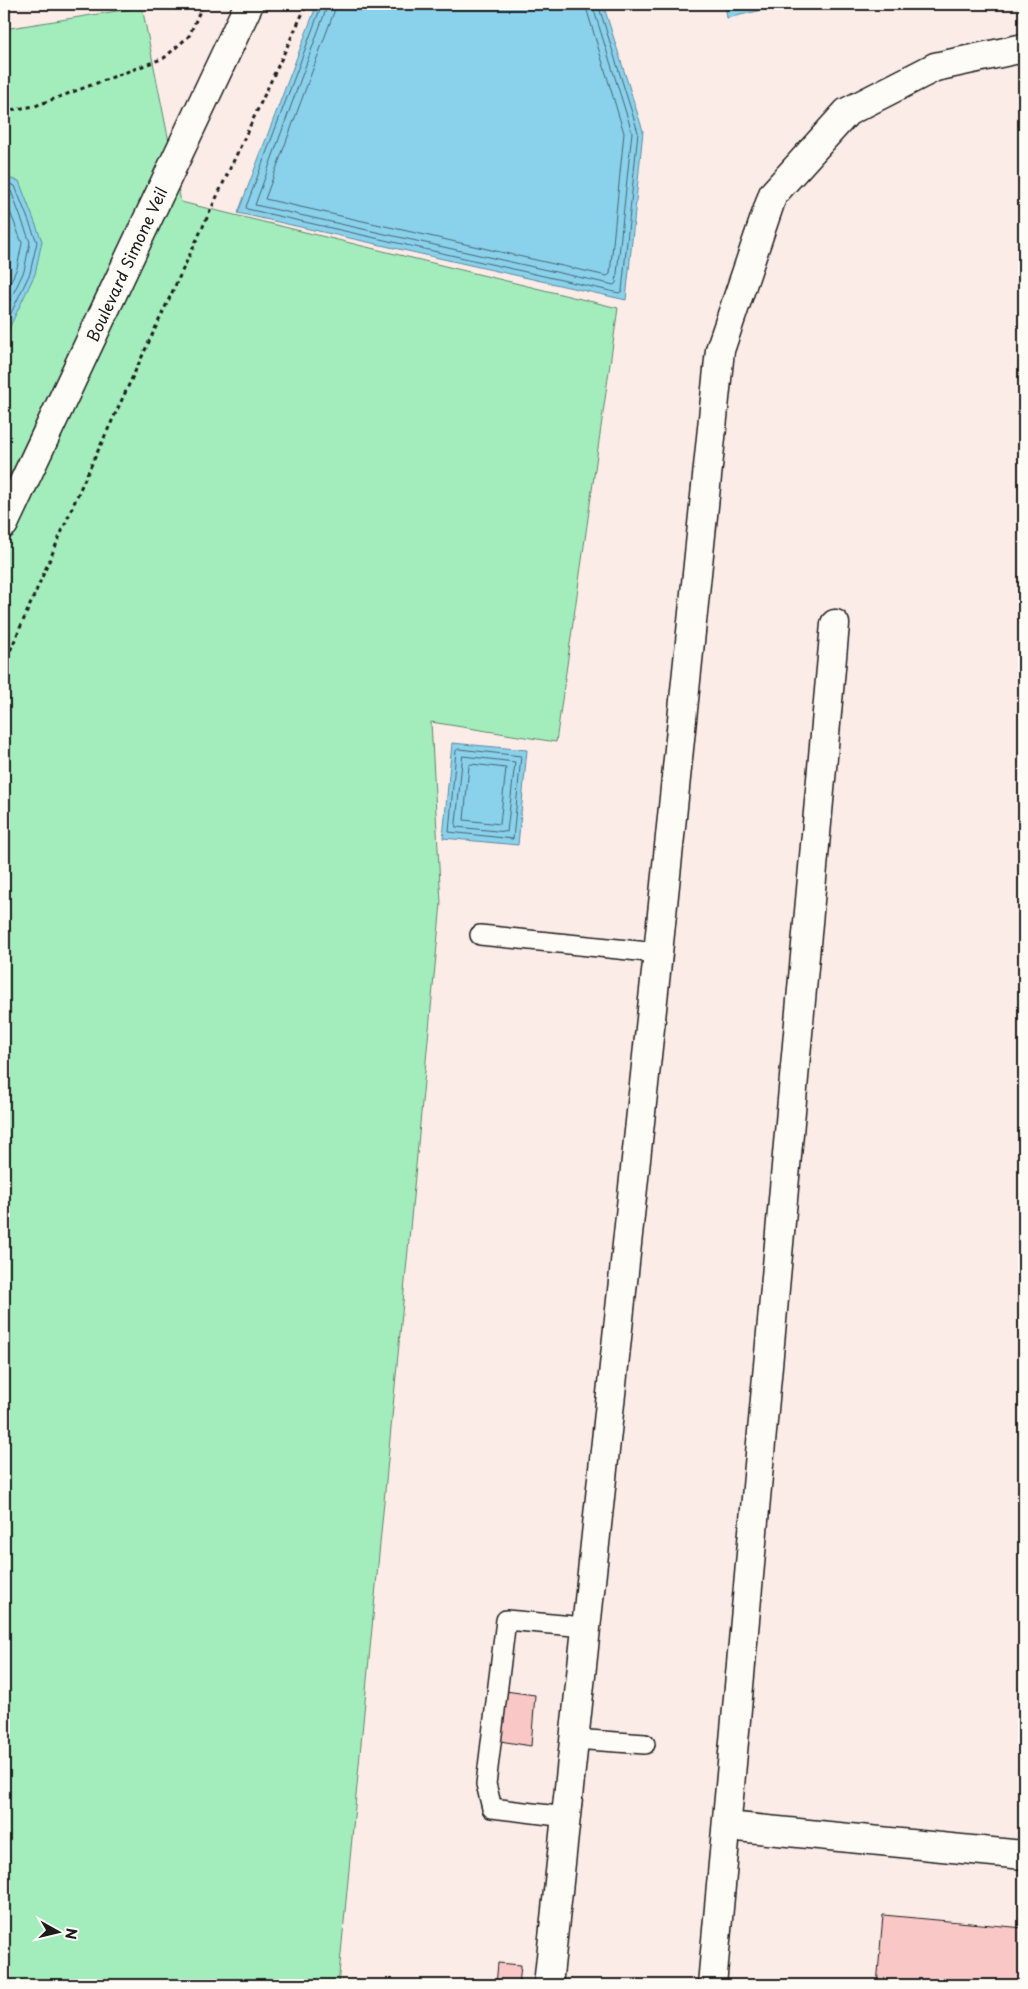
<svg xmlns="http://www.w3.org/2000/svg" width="1028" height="1989" font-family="'Playpen Sans',sans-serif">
  <rect width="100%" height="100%" fill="#fcece8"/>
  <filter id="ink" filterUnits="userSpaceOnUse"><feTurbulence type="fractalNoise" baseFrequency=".02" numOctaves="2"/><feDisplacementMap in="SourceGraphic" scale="10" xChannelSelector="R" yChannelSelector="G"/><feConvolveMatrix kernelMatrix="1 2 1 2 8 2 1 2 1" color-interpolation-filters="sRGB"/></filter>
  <g filter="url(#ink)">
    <path fill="#a3edbc" stroke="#60846c" d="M142,7l39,195 437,106 -62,434 -125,-20 10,181 -103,1082h-334v-1956z"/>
    <path fill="#8ad1ec" stroke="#5e8999" d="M317,4h286l40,127 -17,169 -388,-87z
      M725,4h64l-62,14z
      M4,177l15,4 23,60 -7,33 -31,65z
      M452,743l75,7 -9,95 -75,-7z"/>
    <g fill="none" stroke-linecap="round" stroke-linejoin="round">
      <path stroke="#48646f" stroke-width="1" d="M322,4l-76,203 1,2 372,84 3,-2 16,-159 -40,-128
        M328,4l-73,201 359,80 2,-2 16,-151 -40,-128
        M335,4l-1,8 -69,187 342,77 3,-2 14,-141 -39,-129
        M4,182l11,4 22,56 -7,31 -26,55
        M4,189l7,2 19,51 -6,29 -20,42
        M4,196l18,47 -5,25 -13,28
        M459,749l62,7 -8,83 -64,-7 7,-81z
        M463,756l52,6 -8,70 -51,-5z
        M471,764l35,4 -6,56 -36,-4 5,-54z"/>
    </g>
    <path fill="#f8c7c6" stroke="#1c1c1c" d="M505,1691l30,4 -4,51 -31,-5z
      M883,1915l141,13v57h-147z
      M498,1963l23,2 -2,20h-23z"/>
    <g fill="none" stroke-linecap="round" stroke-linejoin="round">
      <g stroke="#1c1c1c" stroke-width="22">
        <path id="lane" d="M480,935l178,18
          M574,1739l71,5
          M566,1817l-74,-9 -6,-24 20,-164 79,7"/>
      </g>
      <g stroke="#1c1c1c" stroke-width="31">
        <path id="street" d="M727,1826l297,29
          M548,1985l110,-1032 62,-603 53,-156 74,-82 88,-45 89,-19
          M712,1985l123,-1361"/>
      </g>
      <g stroke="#1c1c1c" stroke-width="31">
        <path id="secondary" d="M4,524l245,-520"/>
      </g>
      <path stroke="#1c1c1c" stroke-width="3" stroke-dasharray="4 4" stroke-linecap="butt" d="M4,111l31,-5 129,-48 25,-22 14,-32
        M4,665l78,-180 225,-481"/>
      <use href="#lane" stroke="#fdfcf7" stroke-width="19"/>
      <use href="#street" stroke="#fdfcf7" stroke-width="28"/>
      <use href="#secondary" stroke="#fdfcf7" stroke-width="28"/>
    </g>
  </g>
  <g text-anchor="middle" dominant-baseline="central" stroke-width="4" stroke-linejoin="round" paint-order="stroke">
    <g font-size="16" fill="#1c1c1c" stroke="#fdfcf7">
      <text transform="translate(126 264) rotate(-65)">Boulevard Simone Veil</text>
    </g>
  </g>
  <rect width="1028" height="1989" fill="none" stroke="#fdfcf7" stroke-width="20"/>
  <rect x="10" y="10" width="1008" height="1969" fill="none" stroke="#1c1c1c" stroke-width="2" filter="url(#ink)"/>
  <g transform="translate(58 1932) rotate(98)" stroke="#fdfcf7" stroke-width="4" paint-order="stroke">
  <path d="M0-4L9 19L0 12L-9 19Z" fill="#1c1c1c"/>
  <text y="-8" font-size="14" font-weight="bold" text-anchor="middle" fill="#1c1c1c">N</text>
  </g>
</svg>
